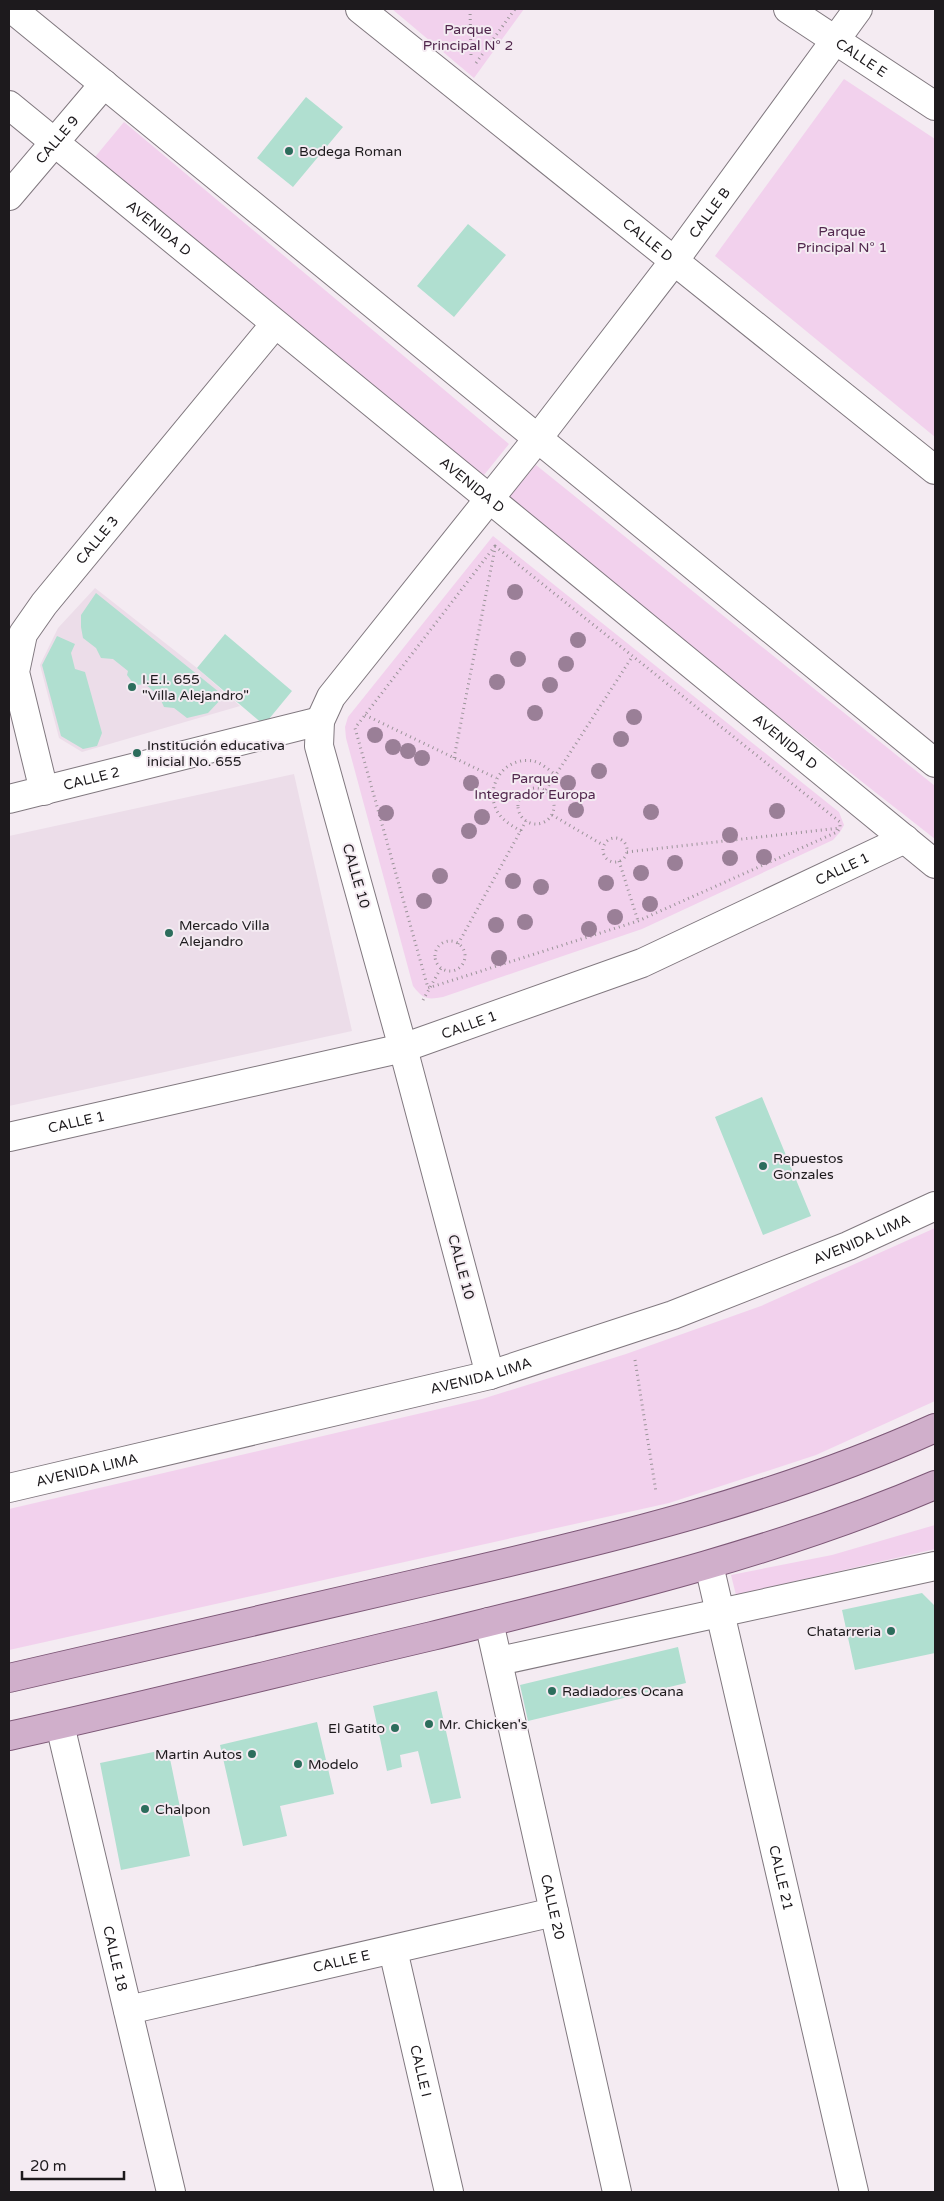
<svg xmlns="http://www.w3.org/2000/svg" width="944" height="2201" font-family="'Varela Round',sans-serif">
  <rect width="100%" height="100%" fill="#f4ebf2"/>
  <path fill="#ecdde9" d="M95,588l102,80 43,38 -158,46 -23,-14 -19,-73 18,-37z
    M294,774l58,257 -343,75v-270z"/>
  <path fill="#f2d1ed" d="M392,9h132l-50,69z
    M844,79l91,60v298l-220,-181z
    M124,122l385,322 -29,36 -385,-323z
    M536,465l399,321v53l-430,-337z
    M493,536l346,276 5,13 -4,7 -7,8 -191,89 -199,68c-16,3 -20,2 -30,-11l-67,-248 -1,-11 3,-10z
    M935,1228v173l-119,54 -147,48 -660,147v-141l473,-110 144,-45 135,-48z
    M935,1525v24l-199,46 -5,-20 101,-20z"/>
  <path fill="#b0dfd0" d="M306,97l37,30 -50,60 -36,-29z
    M468,224l38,31 -52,62 -37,-31z
    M96,593l128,103 -16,17 -21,5 -13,-10 -10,-1 -5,-11 -14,-12 -8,1 -4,-2 -6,-8 1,-4 -15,-12 -12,-1 -5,-10 -13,-10 -2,-11v-12z
    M225,634l67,57 -28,34 -67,-57z
    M57,636l18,8 -4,9 4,16 10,3 17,61 -5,13 -14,3 -22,-13 -19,-71z
    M762,1097l49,119 -48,19 -48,-118z
    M922,1593l13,13v47l-80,17 -13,-60z
    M678,1647l8,36 -158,38 -8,-36z
    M437,1691l24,107 -30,6 -13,-53 -18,4 2,12 -15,4 -14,-65z
    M317,1722l17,72 -54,12 7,30 -44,10 -23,-101z
    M168,1749l22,107 -69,14 -21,-107z"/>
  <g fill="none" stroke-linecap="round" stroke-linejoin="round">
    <g stroke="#80787f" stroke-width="30">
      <g id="minor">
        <path d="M12,9l923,754"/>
        <path id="s1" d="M360,9l575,461"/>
        <path id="s2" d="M788,9l147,97"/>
        <path id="s3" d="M9,105l926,759"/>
        <path id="s4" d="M9,196l95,-112"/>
        <path id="s5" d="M44,791l-29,-119 8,-38 21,-30 231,-280"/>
        <path id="s6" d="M9,799l311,-78"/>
        <path id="s7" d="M9,1137l394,-89 239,-85 263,-124"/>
        <path id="s8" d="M490,1375l-87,-327 -84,-302 1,-25 11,-24 207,-259 136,-177 184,-252"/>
        <path id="s9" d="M9,1488l481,-113 183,-60 175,-69 87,-40"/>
        <path id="s10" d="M709,1565l145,627"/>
        <path id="s11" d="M489,1622l128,570"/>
        <path d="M499,1661l436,-95"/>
        <path id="s12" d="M60,1725l111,467"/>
        <path id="s13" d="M393,1950l56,242"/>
        <path id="s14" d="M128,2010l426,-98"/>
      </g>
    </g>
    <g stroke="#7d5877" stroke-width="30">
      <path id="major" d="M9,1678c141,-32 282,-65 423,-98 171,-39 343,-80 503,-152
        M9,1736c141,-31 282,-67 423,-100 170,-42 342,-82 503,-151"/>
    </g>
    <path stroke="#9b9499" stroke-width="3" stroke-dasharray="1 4" stroke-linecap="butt" d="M470,9l1,47
      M476,63l39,-54
      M495,546l345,276v6l-3,4 -199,89 -210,67 -73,-260z
      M365,715l131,63
      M454,758l41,-210
      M518 806a18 18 0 1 1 36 0a18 18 0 1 1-36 0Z
      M546,790l86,-133
      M552,815l51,30
      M521,831c-9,-5 -19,-11 -24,-20 -13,-24 7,-55 36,-50 7,1 16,9 23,14
      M603 850a12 12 0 1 1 24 0a12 12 0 1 1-24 0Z
      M627,852l213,-24
      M619,861l19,60
      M435 956a15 15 0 1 1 30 0a15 15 0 1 1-30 0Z
      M458,944l68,-123
      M423,1000l18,-32
      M635,1360l21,132"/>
    <use href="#minor" stroke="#fff" stroke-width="28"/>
    <use href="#major" stroke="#d0afcb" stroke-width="28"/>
  </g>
  <g fill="#9a7f97">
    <circle cx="515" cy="592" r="8"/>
    <circle cx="578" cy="640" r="8"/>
    <circle cx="518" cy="659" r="8"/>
    <circle cx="566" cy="664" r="8"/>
    <circle cx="497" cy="682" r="8"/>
    <circle cx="550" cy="685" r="8"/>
    <circle cx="535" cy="713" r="8"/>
    <circle cx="634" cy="717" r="8"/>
    <circle cx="375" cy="735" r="8"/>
    <circle cx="621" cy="739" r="8"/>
    <circle cx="393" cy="747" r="8"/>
    <circle cx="408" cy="751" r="8"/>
    <circle cx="422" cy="758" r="8"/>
    <circle cx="599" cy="771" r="8"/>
    <circle cx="471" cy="783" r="8"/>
    <circle cx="568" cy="783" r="8"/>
    <circle cx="576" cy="810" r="8"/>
    <circle cx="777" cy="811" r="8"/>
    <circle cx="651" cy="812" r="8"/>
    <circle cx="386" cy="813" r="8"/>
    <circle cx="482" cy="817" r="8"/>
    <circle cx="469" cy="831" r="8"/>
    <circle cx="730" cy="835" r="8"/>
    <circle cx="764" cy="857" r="8"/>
    <circle cx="730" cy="858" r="8"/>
    <circle cx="675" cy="863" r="8"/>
    <circle cx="641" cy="873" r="8"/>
    <circle cx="440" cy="876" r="8"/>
    <circle cx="513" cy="881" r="8"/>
    <circle cx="606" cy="883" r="8"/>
    <circle cx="541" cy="887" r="8"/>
    <circle cx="424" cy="901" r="8"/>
    <circle cx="650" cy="904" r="8"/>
    <circle cx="615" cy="917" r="8"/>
    <circle cx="525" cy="922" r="8"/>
    <circle cx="496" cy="925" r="8"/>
    <circle cx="589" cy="929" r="8"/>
    <circle cx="499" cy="958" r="8"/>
  </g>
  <g fill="#2c6d5c" stroke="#f4ebf2" stroke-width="2">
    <circle cx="289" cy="151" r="5"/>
    <circle cx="132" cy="687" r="5"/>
    <circle cx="137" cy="753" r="5"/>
    <circle cx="169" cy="933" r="5"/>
    <circle cx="763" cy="1166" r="5"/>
    <circle cx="891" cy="1631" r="5"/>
    <circle cx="552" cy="1691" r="5"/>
    <circle cx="429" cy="1724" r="5"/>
    <circle cx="395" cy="1728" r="5"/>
    <circle cx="252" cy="1754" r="5"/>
    <circle cx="298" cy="1764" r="5"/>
    <circle cx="145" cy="1809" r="5"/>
  </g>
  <g text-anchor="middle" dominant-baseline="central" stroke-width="4" stroke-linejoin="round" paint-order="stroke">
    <g font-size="14" fill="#51274d" stroke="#f4ebf2">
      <text x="468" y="29">Parque<tspan x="468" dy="16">Principal N° 2</tspan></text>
      <text x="842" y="231">Parque<tspan x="842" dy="16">Principal N° 1</tspan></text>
      <text x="535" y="778">Parque<tspan x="535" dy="16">Integrador Europa</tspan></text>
    </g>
    <g font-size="14" fill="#1d1a1d" stroke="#f4ebf2">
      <text stroke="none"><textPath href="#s2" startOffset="88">CALLE E</textPath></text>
      <text stroke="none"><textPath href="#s4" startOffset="74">CALLE 9</textPath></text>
      <text stroke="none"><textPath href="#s8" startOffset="1318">CALLE B</textPath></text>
      <text stroke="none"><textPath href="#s3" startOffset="194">AVENIDA D</textPath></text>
      <text stroke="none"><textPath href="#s1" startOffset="369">CALLE D</textPath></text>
      <text stroke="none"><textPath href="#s3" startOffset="599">AVENIDA D</textPath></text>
      <text stroke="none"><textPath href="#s5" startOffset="281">CALLE 3</textPath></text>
      <text stroke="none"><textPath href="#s3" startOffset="1004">AVENIDA D</textPath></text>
      <text stroke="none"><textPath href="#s6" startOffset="85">CALLE 2</textPath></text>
      <text stroke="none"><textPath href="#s7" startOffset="879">CALLE 1</textPath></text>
      <text transform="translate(356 876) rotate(74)">CALLE 10</text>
      <text stroke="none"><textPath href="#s7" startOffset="474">CALLE 1</textPath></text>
      <text stroke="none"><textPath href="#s7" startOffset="69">CALLE 1</textPath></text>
      <text stroke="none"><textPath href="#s9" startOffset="890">AVENIDA LIMA</textPath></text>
      <text transform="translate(461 1267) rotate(75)">CALLE 10</text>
      <text stroke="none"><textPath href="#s9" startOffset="485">AVENIDA LIMA</textPath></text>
      <text stroke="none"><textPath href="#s9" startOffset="80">AVENIDA LIMA</textPath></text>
      <text stroke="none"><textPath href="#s10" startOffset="321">CALLE 21</textPath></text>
      <text stroke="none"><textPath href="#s11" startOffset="292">CALLE 20</textPath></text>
      <text stroke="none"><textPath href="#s12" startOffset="240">CALLE 18</textPath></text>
      <text stroke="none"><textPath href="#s14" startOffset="219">CALLE E</textPath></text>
      <text stroke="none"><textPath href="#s13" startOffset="124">CALLE I</textPath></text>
    </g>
    <g font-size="14" fill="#1d1a1d" stroke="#f4ebf2" text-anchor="start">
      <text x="299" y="151">Bodega Roman</text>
      <text x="142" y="679">I.E.I. 655<tspan x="142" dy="16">"Villa Alejandro"</tspan></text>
      <text x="147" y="745">Institución educativa<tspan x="147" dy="16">inicial No. 655</tspan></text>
      <text x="179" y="925">Mercado Villa<tspan x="179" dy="16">Alejandro</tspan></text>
      <text x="773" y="1158">Repuestos<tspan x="773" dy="16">Gonzales</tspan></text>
      <text x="881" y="1631" text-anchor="end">Chatarreria</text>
      <text x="562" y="1691">Radiadores Ocana</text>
      <text x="439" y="1724">Mr. Chicken's</text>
      <text x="385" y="1728" text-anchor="end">El Gatito</text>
      <text x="242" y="1754" text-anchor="end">Martin Autos</text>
      <text x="308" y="1764">Modelo</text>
      <text x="155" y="1809">Chalpon</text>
    </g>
  </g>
  <rect width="944" height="2201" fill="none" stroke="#1d1a1d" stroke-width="20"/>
  <path d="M22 2171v8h102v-8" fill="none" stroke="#1d1a1d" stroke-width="2.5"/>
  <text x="30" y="2171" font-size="15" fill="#1d1a1d" stroke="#f4ebf2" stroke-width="4" paint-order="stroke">20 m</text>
</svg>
